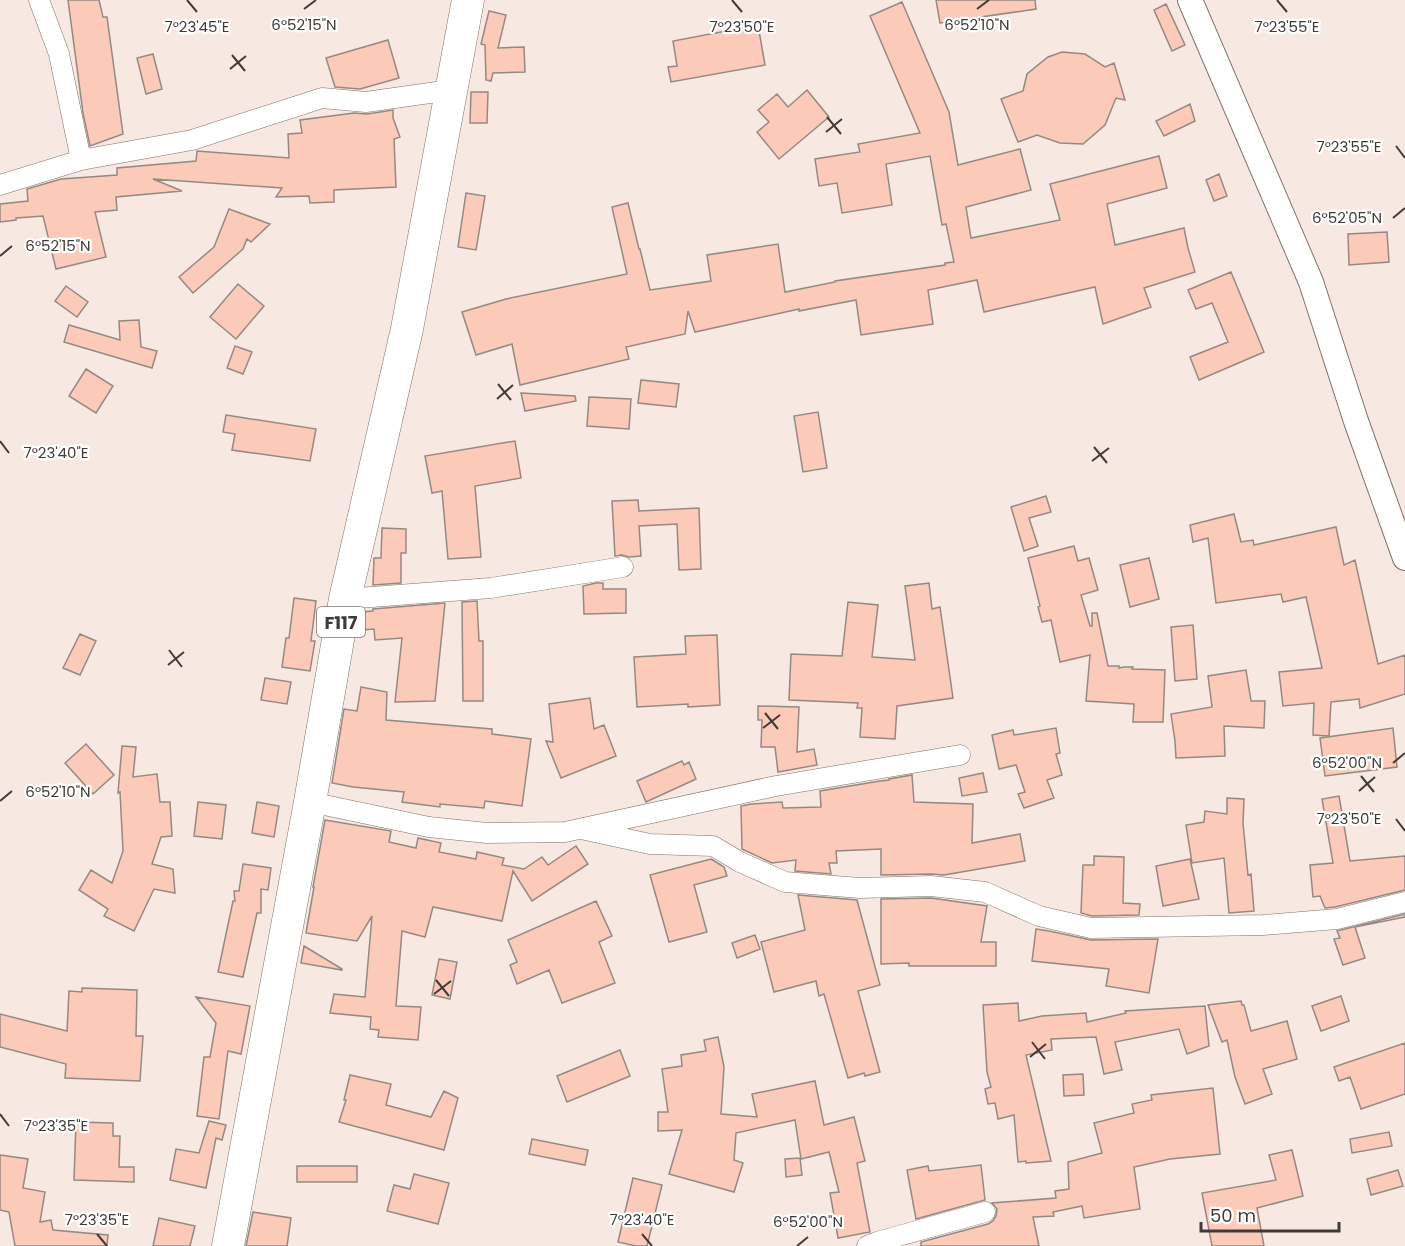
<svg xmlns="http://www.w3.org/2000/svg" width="1405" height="1246" font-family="Poppins,sans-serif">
  <rect width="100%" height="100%" fill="#f7e9e1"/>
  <path fill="#fccab8" stroke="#968883" stroke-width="1.5" d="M68,0h31l4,17h4l16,117 -33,12 -7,-33z
    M936,0h99l1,9 -96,14z
    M902,2l47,110 9,53 62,-16 11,41 -65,17 5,31 89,-18 -10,-36 109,-28 8,32 -60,16 8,41 69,-17 4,20 7,24 -51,16 7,19 -48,17 -8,-37 -111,25 -7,-32 -49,10 5,34 -72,11 -5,-35 -57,11v-2l-104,23 -7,-21 -3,23 -59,13 3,12 -109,26 -8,-41 -36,11 -14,-43 44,-13 121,-25 -15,-67 16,-4 11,46h1l10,41 61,-9 -4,-26 71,-11 7,48 50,-10v-1l110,-16v-2l9,-1 -8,-38 -4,1 -12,-69 -44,8 6,41 -50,8 -5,-30 -18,3 -4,-27 45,-7 -2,-8 62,-11 -50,-117z
    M1166,4l19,41 -13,6 -18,-41z
    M489,11l17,4 -8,33 26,-1 1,25 -32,1 -2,8 -5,-1 -1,-35 -4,-1z
    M758,25l7,40 -94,17 -3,-15 9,-1 -4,-25z
    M388,40l11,38 -39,11 -25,-2 -9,-29z
    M1062,52l23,2 20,13 9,-4 11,37 -9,-2 -11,27 -22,19 -23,-1 -23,-8 -19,7 -17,-43 22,-8 4,-17 21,-17z
    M153,54l9,35 -16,5 -9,-36z
    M807,90l22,27 -50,42 -22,-27 12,-10 -11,-12 19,-16 11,13z
    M471,92h17l-1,31h-17z
    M1190,104l5,17 -31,15 -8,-15z
    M393,110v8l7,19 -6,2 2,48 -62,3v12l-24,1 -1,-7 -33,1 6,-9 -129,-9 29,12 -66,6 1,13 -22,2 11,45 -50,12 -13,-53 -27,2v2l-16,2v-18l28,-3 -1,-12 34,-10 56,-4v-7l79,-7 1,-10 92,7 -1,-24 14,-1 -2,-13 54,-7 13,1z
    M1219,174l8,22 -13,5 -8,-21z
    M466,193l19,3 -9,54 -18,-3z
    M229,209l41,15 -19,18 -4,-3 -4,10 -50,44 -14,-16 35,-30z
    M1387,232l2,30 -40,3 -1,-31z
    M1231,272l33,80 -65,28 -9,-23 38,-15 -16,-39 -16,6 -8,-19z
    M238,284l26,22 -28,33 -26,-22z
    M66,286l22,16 -11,15 -22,-16z
    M139,320l2,27 16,4 -5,17 -88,-26 5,-17 51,15 -1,-19z
    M235,346l17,6 -9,22 -16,-6z
    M86,369l27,17 -17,27 -27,-17z
    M641,380l38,4 -3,23 -38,-4z
    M521,393l54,3 1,5 -51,10z
    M589,397l42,2 -2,30 -42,-3z
    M818,412l9,56 -24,4 -9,-56z
    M226,415l90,14 -6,32 -78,-11 3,-16 -12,-2z
    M515,441l6,37 -46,8 6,71 -33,2 -6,-68 -10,2 -7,-37z
    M1046,496l5,16 -22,6 9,28 -14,5 -13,-44z
    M638,500l1,11 60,-3 2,61 -22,1 -2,-46 -38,2 2,30 -12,1 -7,-2 -7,1 -3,-55z
    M1234,514l7,28 12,-2 1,5 82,-18 8,38 11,-5 23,104 27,-9v39l-45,14 -1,-9 -28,3 -2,34 -16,-1 1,-32 -31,3 -4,-34 43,-4 -16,-71 -23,5 -2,-8 -65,9 -8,-65 -15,4 -3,-17z
    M382,528l24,1v24h-5v30l-28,2 1,-27h7z
    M1074,546l4,15 11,-3 9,32 -17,5 9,31h2v-13h5l11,53h11v2l5,-1h9l-1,2 33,1 -2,52h-30l1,-18 -48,-3 4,-46 -30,7 -9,-42 -9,2 -4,-15 2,-1 -12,-48z
    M1149,558l10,41 -29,8 -10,-42z
    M596,583h7v6h23v24l-42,1 -1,-28z
    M929,583l3,26 8,-2 13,91 -56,8 -2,33 -35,-2 2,-29h-5l1,-5 -69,-3 2,-46 51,2 6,-54 30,3 -6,52 43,3 -10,-74z
    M294,598l22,3 -5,40h4l-5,30 -28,-4 4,-29h3z
    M477,601l2,40h4v60h-20l-1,-99z
    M445,603l-10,98 -40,1 7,-64 -27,2 -1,-11 -12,1 -1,-18 12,-1v-2z
    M1193,625l4,54 -22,2 -4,-54z
    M80,634l16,7 -16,34 -17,-7z
    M717,635l3,70 -32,2v-3l-51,3 -3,-50 52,-3 -1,-18z
    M1246,670l5,31h14l-1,27 -40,-2 1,30 -49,2 -1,-17 -4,-27 41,-7 -4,-31z
    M265,678l26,4 -4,22 -26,-4z
    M361,687l26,5 -1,28 106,9v5l39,5 -9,67 -37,-5 -1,7 -44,-4v3l-38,-5 2,-10 -51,-5 -21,-4 12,-74 13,2z
    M590,698l4,31 10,-4 12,31 -55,22 -15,-37 7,1 -4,-38z
    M758,706l41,1 -2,45 17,-3 3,16 -39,7 -3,-25h-14l1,-27h-4z
    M1056,728l4,25 -4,1 6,21 -15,5 7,18 -30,10 -6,-14 7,-2 -9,-27 -17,4 -7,-34 21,-5 1,5z
    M1393,728l4,39 -72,9 -5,-38z
    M86,744l28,31 -21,19 -28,-31z
    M122,746l14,1 -3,30 24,-3 3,28h10l2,34 -11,1 -9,27 21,5 2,24 -21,-4 -20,42 -30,-15 4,-7 -29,-19 12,-20 21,13 11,-32 -3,-59 -2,1z
    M682,761l2,4 5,-3 7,17 -50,23 -9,-21z
    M983,773l4,19 -25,4 -3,-18z
    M912,775l2,27 59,2 -1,39 48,-9 5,27 -81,14 -13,-1 -50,1v-26l-45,2 1,12h-8l2,11 -36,-3 1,-11 -24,3 -30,-14 -1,-43 10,-2 31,-2 1,6 38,-1 -1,-16 60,-10 9,-1v-1z
    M1339,796l11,65 55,-5v34l-70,17 -10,1 -5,-12 -7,1 -3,-32 23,-2 -11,-64z
    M1227,798l17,1 -1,24 5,52 3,-1 3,37 -25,2 -5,-55 -32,5 -6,-38 18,-3 1,-11 22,3z
    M198,802l28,3 -4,34 -28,-3z
    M257,802l22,4 -5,31 -22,-4z
    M325,820l66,11 -2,11 27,6 2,-10 23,5 -2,9 37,7 1,-7 27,6 -2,7 22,4 18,-12 6,8 28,-19 12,18 -56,37 -19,-30 -11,50 -69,-14 -8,30 -23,-6 -6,75 25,1 -3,33 -40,-3 1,-7 -9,-1 1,-12 -41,-4 4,-19 31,3 7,-81 -15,25 -51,-8 8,-46h-1z
    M1094,856l30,1 -1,46 17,1 -1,11 -47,1 -11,-3 2,-48h11z
    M711,859l13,8 3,9 -33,9 13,47 -38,10 -19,-67z
    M1190,859l9,40 -36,7 -7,-40z
    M243,864l28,4 -3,22 -7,-1v24h-4l-14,64 -25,-5 15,-71h2l-1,-10h5z
    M798,895l59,5 23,85 -22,6 22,81 -15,4 -1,-3 -16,5 -24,-84 -5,2 -3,-15 -42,11 -13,-50 44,-12z
    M931,898l56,8 -6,36h15v24h-87v-3l-28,1v-65z
    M596,901l16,35 -13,6 16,41 -53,20 -13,-33 -32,14 -7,-19 7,-3 -9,-22z
    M1405,914v3l-50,10 10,31 -22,7 -9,-26 6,-1 -3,-7z
    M1036,929l13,2 42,9 67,-1 -9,54 -43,-7 3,-17 -77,-8z
    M755,935l5,14 -23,9 -5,-15z
    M304,946l38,23v1l-41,-7z
    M439,959l18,3 -7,37 -18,-4z
    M82,988l55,2 -1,46h7l-3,45 -75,-3 1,-14 -66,-17v-33l67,17 2,-40 13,1z
    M1341,996l8,25 -28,10 -9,-25z
    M196,997l54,9 -9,48 -13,-3 -9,68 -22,-3 7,-59h6l6,-34z
    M1241,1001l1,4h2l7,26 36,-10 10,38 -34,10 9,25 -27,10 -10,-27 -8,-37 -5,2 -14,-37z
    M1018,1003l1,18 23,-5 44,-3 1,9 39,-9 -1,-2 80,-5 4,40 -22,8 -8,-25 -64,13 7,28 -18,4 -8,-37 -45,2 1,11 -26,5 25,106 -25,2v-2l-8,1 -4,-47 -16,4 -3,-16 -7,1 -3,-15 6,-2 -4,-15 -4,-67z
    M718,1037l6,30 -3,47 36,3 -5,-23 63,-13 9,44 30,-8 11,44 -8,2 13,69 -32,6 -8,-45 9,-1 -10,-40 -28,7 -6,-39 -59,13 -2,27 9,3 -9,29 -65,-18 13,-44 -24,1v-19h10l-6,-43 20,-3 -1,-11 25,-4 -2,-11z
    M1405,1043v51l-44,15 -11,-32 -11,4 -5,-14z
    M620,1050l10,26 -63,26 -10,-26z
    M1083,1074l1,21 -20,1 -1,-21z
    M350,1075l41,9 -5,21 45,12 13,-26 14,7 -14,52 -105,-28 7,-22h-2z
    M1213,1088l7,66 -50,5 -36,8 6,42 -56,9 -2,-12 -29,6 1,4 -21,1 6,29h-118v-4l67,-18 5,-3 3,-5 1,-7 -5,-6 64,-5 -1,-7 14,-2 -1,-27 34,-9 -8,-30 40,-10 -2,-9 20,-4 -1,-5z
    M209,1121l17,4 -4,15 -6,-2 -10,50 -36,-8 6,-31 23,4z
    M76,1122l37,1v13h7l-1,31h15v15l-60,-2z
    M1389,1132l3,14 -40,7 -2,-14z
    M532,1139l56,11 -3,15 -56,-11z
    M1292,1150l11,46 -46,12 7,38h-52l-10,-53 74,-13 -7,-25z
    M0,1155l28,4 -5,29 22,4 -5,30 11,-2 2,10 55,5 -1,11h-92l-6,-34 -9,-2z
    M800,1158l2,17 -16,2 -1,-18z
    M981,1165l4,35 -69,19 -9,-49 21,-4 1,5z
    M297,1166h60v16h-60z
    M1398,1170l5,16 -32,9 -4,-16z
    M414,1174l35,9 -11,41 -51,-13 7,-26 16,4z
    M633,1178l29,7 -15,61h-11l-18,-4z
    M253,1212l38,6 -4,28h-41z
    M159,1218l36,8 -5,20h-37z"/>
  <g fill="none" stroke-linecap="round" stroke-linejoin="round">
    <g stroke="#7e726b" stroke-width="21">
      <path id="minor" d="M39,0l20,54 22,106
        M0,185l81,-25 111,-20 130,-42 44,4 85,-12
        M345,599l146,-11 132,-21
        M310,802l119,25 58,6 78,-1 211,-46 184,-31
        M581,829l69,15 63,2 27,16 45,20 75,6 71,-2 54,6 54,24 52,12 172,-3 74,-6 68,-17
        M867,1246l10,-4 108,-30"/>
    </g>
    <g stroke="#7e726b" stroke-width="26">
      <path id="tertiary" d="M1190,0l121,282 45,139 49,137"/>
    </g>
    <g stroke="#7e726b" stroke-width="33">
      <path id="primary" d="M228,1246l82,-444 35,-203 62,-270 61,-329"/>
    </g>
    <use href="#minor" stroke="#fff" stroke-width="20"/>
    <use href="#tertiary" stroke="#fff" stroke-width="24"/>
    <use href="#primary" stroke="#fff" stroke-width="32"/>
  </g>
  <path fill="none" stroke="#403b38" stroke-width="2" d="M187,0l10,12M732,0l10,12M1277,0l10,12M304,9l12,-9M977,9l12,-9M232,55l13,16M230,69l16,-13M827,117l14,17M826,132l16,-13M1396,146l9,12M1393,218l12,-10M0,256l12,-10M498,384l13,16M497,399l16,-14M0,441l9,12M1094,447l13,16M1092,461l17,-13M169,650l13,17M168,665l16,-13M765,713l13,16M763,728l17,-13M1393,763l12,-10M1361,776l13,16M1359,791l16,-14M0,801l12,-10M1396,819l9,12M436,980l13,16M434,994l17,-13M1032,1042l13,17M1030,1057l16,-13M0,1114l9,12M97,1234l10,12M642,1234l10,12M797,1246l11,-9"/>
  <g text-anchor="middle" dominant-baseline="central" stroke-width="4.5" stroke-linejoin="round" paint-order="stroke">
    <rect fill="#fff" stroke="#797674" stroke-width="1.5" x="317" y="607" width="48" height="30" rx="4.5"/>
    <g font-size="18" font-weight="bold" fill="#403b38">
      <text x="341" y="622">F117</text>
    </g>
  </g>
  <g font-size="15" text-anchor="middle" fill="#403b38" stroke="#fff" stroke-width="4.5" stroke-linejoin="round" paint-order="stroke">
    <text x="304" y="30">6°52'15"N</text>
    <text x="977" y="30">6°52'10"N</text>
    <text x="197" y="32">7°23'45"E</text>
    <text x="742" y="32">7°23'50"E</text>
    <text x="1287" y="32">7°23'55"E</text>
    <text x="1349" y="152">7°23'55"E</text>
    <text x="1347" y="223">6°52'05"N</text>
    <text x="58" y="251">6°52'15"N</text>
    <text x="56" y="458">7°23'40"E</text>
    <text x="1347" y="768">6°52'00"N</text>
    <text x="58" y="797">6°52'10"N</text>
    <text x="1349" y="824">7°23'50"E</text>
    <text x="56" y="1131">7°23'35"E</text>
    <text x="97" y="1225">7°23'35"E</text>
    <text x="642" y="1225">7°23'40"E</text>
    <text x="808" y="1227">6°52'00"N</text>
  </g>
  <path d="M1201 1222v9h138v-9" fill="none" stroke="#403b38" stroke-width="3"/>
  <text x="1210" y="1222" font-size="18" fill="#403b38" stroke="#ffffff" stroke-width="4.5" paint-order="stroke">50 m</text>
</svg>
